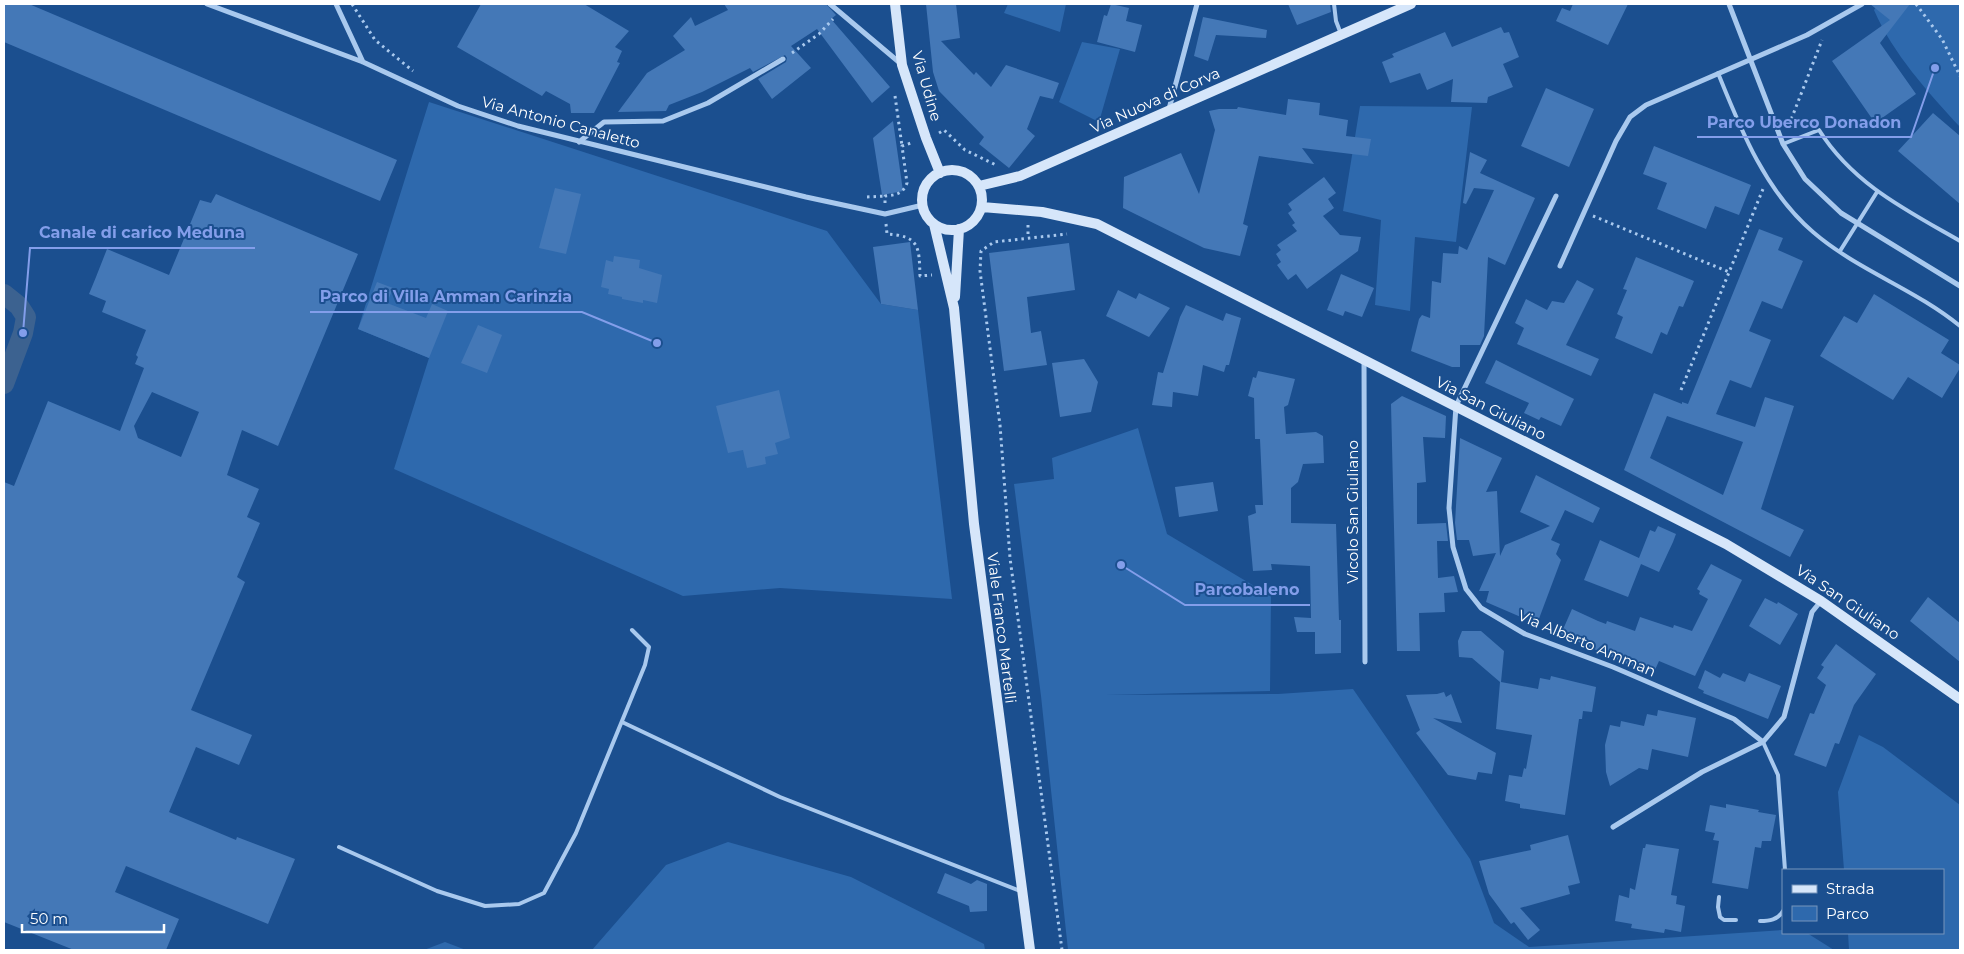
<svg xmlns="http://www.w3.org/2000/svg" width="1964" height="954" font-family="Montserrat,sans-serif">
  <rect width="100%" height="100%" fill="#1b4f8f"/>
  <path fill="#2e69ad" d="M1008,4h58l-6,28 -56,-19z
    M1878,4h82v123c-32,-35 -67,-73 -86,-117z
    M1082,42l38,7 -21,73 -40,-20z
    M429,102l398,129 54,73 37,6 34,289 -172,-11 -97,8 -289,-127 35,-111 -71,-29z
    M1360,106l112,1 -16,135 -41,-5 -5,74 -35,-6 6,-85 -38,-9z
    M1138,428l29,106 104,62 -1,95 -165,4 173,-1 75,-5 117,170 24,64 35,24 254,-17v3h24l27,17h-766l-27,-254 -27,-212 40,-5 -2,-21z
    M1859,735l24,12 77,58v145h-111l-1,-17h95v-63h-99l-6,-78z
    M728,842l123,35 133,67 1,6h-393l74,-85z
    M445,942l21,8h-42z"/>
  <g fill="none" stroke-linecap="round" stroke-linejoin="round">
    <path stroke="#3c6290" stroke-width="20" d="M4,294l15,12 7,11 -3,16 -19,51"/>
  </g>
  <path fill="#4478b7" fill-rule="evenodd" d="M4,4h25l368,156 -17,41 -376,-159z
    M481,4h103l45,27 -14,16 7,4 -5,11 3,1 -26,50h-23l-1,-9 -24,-13 -4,5 -85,-49z
    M724,4h102l10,11 -5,4 59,68 -18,16 -55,-74 -26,17 20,22 -39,31 -14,-20 28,-17 1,-4 -2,-3 -32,17 -3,-4 -48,24 -33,13 -3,6 -48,1 29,-39 38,-23 -12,-14 18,-19 4,9 33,-16z
    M926,4h30l4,34 -19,3 33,34 2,-3 15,15 15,-22 53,18 -6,16 -13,-3 -13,33 8,7 -26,32 -30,-24 5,-7 -45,-46 -6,-19z
    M1111,4l18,4 -3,13 16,4 -7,27 -38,-10 7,-27 3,1z
    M1288,4h42l1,8 -34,13z
    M1573,4h55l-20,41 -52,-24 6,-13 8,3z
    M1870,4h40l-30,39 36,51 -41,29 -43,-62 58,-41z
    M1203,17l64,13 -1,8 -50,-3 -8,26 -14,-5z
    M1501,27l3,6 5,-1 10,25 -16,7 10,23 -25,10 -1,6 -36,-1 2,-23 -26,11 -7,-17 -30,10 -8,-21 12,-5 -2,-3 53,-22 7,15z
    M1546,88l48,21 -25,58 -48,-21z
    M1288,99l32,4 -1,12 29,5 -2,16 25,3 -3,17 -66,-8 12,16 -55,-8 -16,68 5,2 -8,30 -36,-8 -81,-40 1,-31 57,-24 18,41 16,-64 -6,-19 10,-2h18l1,-2 48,8z
    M1933,113l27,23v68l-62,-53z
    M893,121l10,70 -21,4 -9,-57z
    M1654,146l97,39 -12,30 -24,-9 -9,23 -49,-20 10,-26 -24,-9z
    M1470,152l17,8 -7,13 55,25 -30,67 -17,-8 -4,79 -4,9h-20v22h-8l-41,-16 8,-32 3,-4 8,3 2,-37 9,2 2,-30 15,1 1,-8 8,4 27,-60 -20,-2 -8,16 -3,-1z
    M1324,177l12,16 -8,6 6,9 -11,8 17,19 21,2 -3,14 -51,38 -11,-15 -8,6 -11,-15 4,-3 -5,-8 5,-4 -4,-5 20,-14 -5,-6 3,-2 -7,-10 4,-3 -4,-6z
    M555,188l26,6 -15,60 -27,-6z
    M216,194l142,60 -80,192 -36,-16 -15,45 32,14 -12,28 13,6 -23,54 8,5 -54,128 61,25 -13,30 -43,-18 -27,65 67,28 1,-3 58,22 -27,65 -142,-58 -11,26 64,27 -13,31h-92l-70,-28v-440l10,4 34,-85 72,30 24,-63 -9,-4 3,-7 -2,-2 10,-25 -44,-18 4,-11 -17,-7 7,-17 11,-28 62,26 31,-75 11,3zM152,392l47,20 -18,45 -43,-19 -4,-12z
    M1759,229l24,9 -5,12 25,11 -21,48 -20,-8 -13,30 22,9 -20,48 -21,-8 -14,34 39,13 10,-30 29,9 -33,103 43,21 -14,27 -166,-87 30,-77 28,11v-2l6,2zM1667,416l76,26 -20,53 -73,-37z
    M910,242l8,68 -37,-6 -8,-57z
    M1069,243l6,47 -48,7 4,36 10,-2 6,34 -43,6 -15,-118z
    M614,256l26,4 -1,8 23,7 -5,28 -14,-3v3l-21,-4v-2l-14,-3 1,-5 -8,-2 5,-27 7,2z
    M1636,257l58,24 -11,26 -4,-1 -12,29 -6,-3 -9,22 -37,-16 8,-21 -6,-3 10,-24 -4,-1z
    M1341,274l33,14 -12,29 -17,-6 -2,5 -16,-6z
    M1577,280l17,9 -28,56 33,14 -8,17 -74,-32 7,-16 -9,-5 11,-24 21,11 5,-9 12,2z
    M377,282l16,6 -6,15 39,15 6,-14 16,7 -19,47 -71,-29z
    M1118,290l18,9 3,-6 31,15 -21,29 -43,-21z
    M1874,294l75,46 -8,13 19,12v3l-18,30 -34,-21 -15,23 -73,-44 24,-40 13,7z
    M1186,305l37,16 3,-8 15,5 -12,47h-3l-2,7 -21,-7 -5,31 -25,-4 -1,15 -20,-2 6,-33 5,1 17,-56z
    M478,325l24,10 -15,38 -26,-10z
    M1084,359l14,23 -7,30 -31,5 -8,-54z
    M1496,360l78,39 -13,27 -20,-9 -2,3 -15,-7 5,-10 -44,-20z
    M1258,371l37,8 -7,26 -4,2 2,27 30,-2 7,4 1,27 -21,1 -5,18 -7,6v35l45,1 3,96h2v33l-26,1v-22h-18l-3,-15 17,1 -1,-52 -39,-2 1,6 -19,1 -5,-55 8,-3 -1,-8h8l-3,-66h-5l-1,-41 -6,-2 5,-19 3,1z
    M779,390l11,48 -15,5 3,11 -13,3 1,7 -19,4 -4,-18 -15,3 -12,-47z
    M1402,396l44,20 -1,22 -22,-1 3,45 -9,1v41l29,-1 2,18h-11l1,37 16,-2 4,16 -14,1 1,19 -26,1 1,38h-23l-6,-247z
    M1460,438l42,20 -16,34 11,-1 3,65 5,-11 45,-19 -30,-14 16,-37 64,33 -7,15 -28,-13 -14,30 9,4 -4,10 5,6 -24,64 -51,-22 3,-11h-10l17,-38 -23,3 -4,-16h-12l-2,-17z
    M1213,482l5,29 -39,6 -4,-30z
    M1658,526l18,8 -3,8 -14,30 -18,-8 -13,33 -44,-17 16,-40 39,18 11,-28 5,2z
    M1711,564l31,16 -47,96 -36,-15 -5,11 -27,-8 -66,-30 11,-25 26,12 8,3 1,-3 28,10 5,-14 33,11 1,-3 18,6 16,-32 -9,-5 1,-3 -3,-2z
    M1928,597l32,26v39l-50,-41z
    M1765,598l12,6 1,-2 20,12 -18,31 -31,-19z
    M1462,631h19l23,20 -3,31 37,7 2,-11 10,2 1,-4 45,11 -4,25 -9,-1 -1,8h-3l-14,96 -45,-7v-4l-15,-3 4,-26 13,2 2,-9 2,1 6,-34 -36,-6 4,-47 -28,-24 -13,-1 -1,-16z
    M1836,644l40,30 -22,31 -15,39 -4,-1 -9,24 -32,-12 16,-42 4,1 12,-29 -9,-7 7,-11 -3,-2z
    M1705,670l15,8 3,-5 22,9 4,-9 32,13 -13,33 -65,-26 1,-2 -6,-3z
    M1444,692l2,5 5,-3 11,29 -29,-5 63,35 -4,21 -14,-2 -2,8 -28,-5 -32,-42 4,-3 -14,-35 31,-1z
    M1658,710l38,8 -8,39 -36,-8 -4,21 -9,-2 -29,18 -4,-14 -1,-27 5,-20 10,2 1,-6 23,5 3,-12 10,2z
    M1726,804l33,6 -1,2 18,3 -5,26h-9l-1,7 -6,-1 -7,42 -36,-6 7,-42 -6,-1 2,-7 -10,-2 5,-26 16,3z
    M1568,835l12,48 -12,3 2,8 -50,14 20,22 -12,10 -14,-18 -3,2 -22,-30 -10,-33 52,-11 -1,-5z
    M1646,844l33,5 -8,46 6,1 -1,8 9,2 -4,26 -16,-3 -1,4 -33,-5 1,-4 -17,-3 4,-26 10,3 1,-10 5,2 8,-42h2z
    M945,873l26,11 6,-4 10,4v27l-17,1 -1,-6 -32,-13z"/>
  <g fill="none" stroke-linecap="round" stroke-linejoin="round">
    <path stroke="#a9c9ee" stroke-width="3" stroke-dasharray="2.5 4" stroke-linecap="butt" d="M352,4l23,36 38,31
      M1916,4l26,35 18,37
      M792,53l27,-19 14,-15
      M895,96l7,50
      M1789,125l33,-85
      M939,133l5,-3 21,20 33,16
      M867,197l18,-1
      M885,203v-7c11,-1 18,-2 22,-13l-5,-37 12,-4
      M1593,216l136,56
      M886,224l1,10c33,2 32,13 33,42l12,-1
      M1028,225v12
      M1681,390l82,-201
      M1062,950l-52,-392 -10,-133 -20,-154 1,-20 13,-9 73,-8"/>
    <path stroke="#a9c9ee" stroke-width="4" d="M1334,4l2,17 5,13
      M1718,73c23,57 47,118 95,159 44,38 102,57 147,94
      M1783,144l36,-14c34,54 87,80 141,111
      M1840,251l37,-59
      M622,722l158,75 240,94
      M1763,742l15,33 7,95
      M339,847l98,44 48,15 34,-2 25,-11 32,-60 69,-168 4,-18 -17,-17
      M1719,897l-1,10 2,10 4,3h12
      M1760,921c9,0 18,-1 23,-10"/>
    <path stroke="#a9c9ee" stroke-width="5" d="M207,4l156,58 95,44 60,20 288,71 79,17 38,-9
      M336,4l27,58
      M830,4l70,59
      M1729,4l54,140 22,35 36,34 119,73
      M1169,109l28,-105
      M579,142l25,-20 59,-1 45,-18 75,-44
      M1556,196l-100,210 -7,102 4,39 13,42 15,19 44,26 88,33 121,52 29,23
      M1560,266l56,-125 14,-24 16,-12 161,-70 55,-31
      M1364,361l1,301
      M1613,827l89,-55 61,-30 21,-25 28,-105 9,-11"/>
    <path stroke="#d6e6fa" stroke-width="10" d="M895,4l7,61 24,73 14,35
      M922 200a30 30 0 1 1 60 0a30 30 0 1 1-60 0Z
      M979,186l41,-10 391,-172
      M982,207l60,5 55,12 629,320 95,57 139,98
      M934,224l20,84 20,216 56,426
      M955,297l4,-68"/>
  </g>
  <g text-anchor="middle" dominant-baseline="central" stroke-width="4" stroke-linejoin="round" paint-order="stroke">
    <g font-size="15" fill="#fff" stroke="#1b4f8f">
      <text transform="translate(927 86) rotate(74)">Via Udine</text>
      <text transform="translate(1155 100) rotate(-24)">Via Nuova di Corva</text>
      <text transform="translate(561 122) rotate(15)">Via Antonio Canaletto</text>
      <text transform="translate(1491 408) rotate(27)">Via San Giuliano</text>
      <text transform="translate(1352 512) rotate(-90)">Vicolo San Giuliano</text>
      <text transform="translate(1848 602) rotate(34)">Via San Giuliano</text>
      <text transform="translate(1002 628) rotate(83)">Viale Franco Martelli</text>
      <text transform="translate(1587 643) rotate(23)">Via Alberto Amman</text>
    </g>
  </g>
  <path fill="none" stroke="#839eea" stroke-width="2" d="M1935 68L1911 137H1697M23 333L30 248H255M657 343L582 312H310M1121 565L1185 605H1310"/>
  <g fill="#839eea" stroke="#1b4f8f" stroke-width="2">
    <circle cx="1935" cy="68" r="5"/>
    <circle cx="23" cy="333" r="5"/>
    <circle cx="657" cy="343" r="5"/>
    <circle cx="1121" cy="565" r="5"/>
  </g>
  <g font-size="16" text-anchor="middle" font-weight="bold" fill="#839eea" stroke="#1b4f8f" stroke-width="4" stroke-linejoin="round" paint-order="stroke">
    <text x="1804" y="128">Parco Uberco Donadon</text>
    <text x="142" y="238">Canale di carico Meduna</text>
    <text x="446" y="302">Parco di Villa Amman Carinzia</text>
    <text x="1247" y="595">Parcobaleno</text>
  </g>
  <rect width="1964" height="954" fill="none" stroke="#ffffff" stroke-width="10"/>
  <rect x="1782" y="869" width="162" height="65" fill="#1b4f8f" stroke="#7695bc"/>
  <rect x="1792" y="885" width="25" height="8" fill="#d6e6fa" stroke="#7695bc"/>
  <text x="1826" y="894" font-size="15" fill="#ffffff">Strada</text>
  <rect x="1792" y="906" width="25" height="15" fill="#2e69ad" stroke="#7695bc"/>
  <text x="1826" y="919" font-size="15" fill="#ffffff">Parco</text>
  <path d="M22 924v8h142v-8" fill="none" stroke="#ffffff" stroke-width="2.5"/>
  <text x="30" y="924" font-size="15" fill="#ffffff" stroke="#1b4f8f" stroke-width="4" paint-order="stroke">50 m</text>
</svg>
